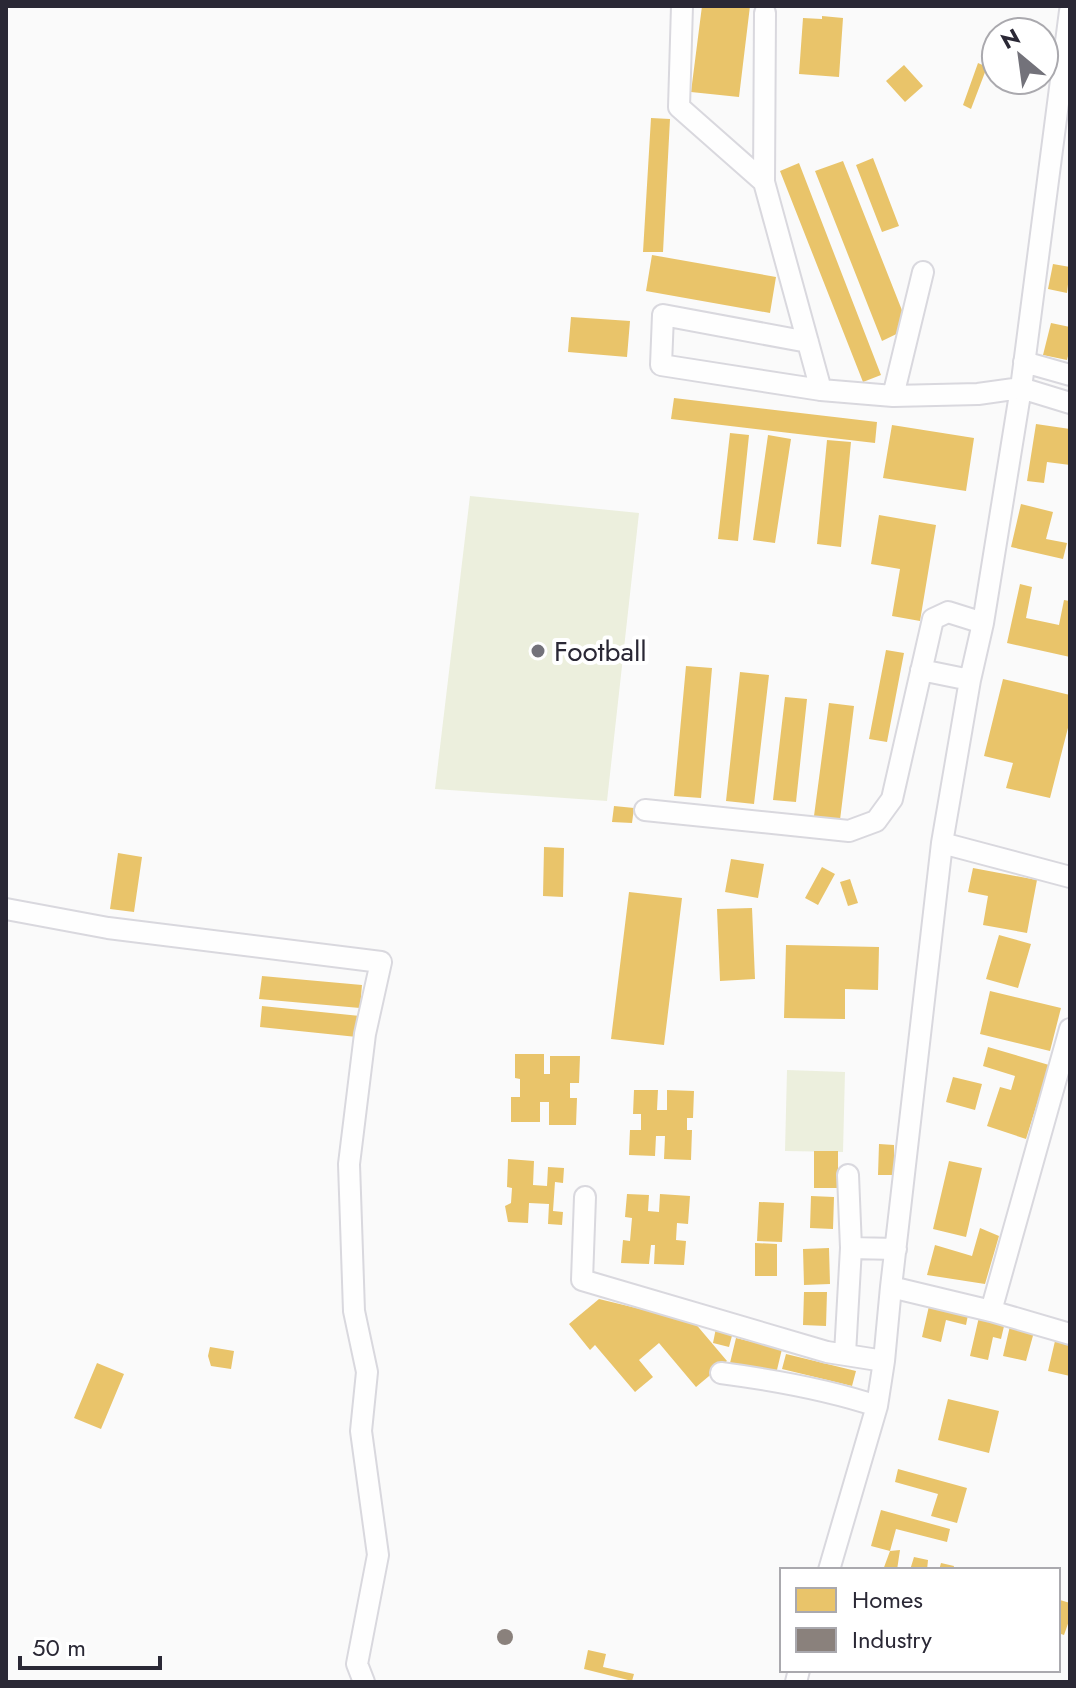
<svg xmlns="http://www.w3.org/2000/svg" width="1076" height="1688" font-family="Jost,sans-serif">
  <rect width="100%" height="100%" fill="#fafafa"/>
  <path fill="#ecefdd" d="M470,496l169,17 -32,288 -172,-12z
    M787,1070l58,2 -2,80 -58,-1z"/>
  <path fill="#e9c46a" d="M702,6h48l-11,91 -48,-5z
    M822,16l21,2 -4,59 -40,-3 4,-56 19,1z
    M978,63l9,4 -16,42 -8,-4z
    M904,65l19,21 -18,16 -19,-21z
    M651,118l19,1 -7,133h-20z
    M873,158l26,68 -17,6 -26,-67z
    M843,161l66,167 -27,13 -67,-170z
    M799,163l82,212 -18,7 -83,-211z
    M652,255l124,22 -6,36 -124,-22z
    M1053,264l17,3 -3,26 -19,-4z
    M571,317l59,4 -3,36 -59,-5z
    M1051,323l19,4v21l-3,12 -24,-5z
    M674,398l203,24 -2,21 -204,-24z
    M1036,424l34,5v36l-23,-3 -3,21 -17,-2z
    M892,425l82,13 -8,53 -83,-13z
    M730,433l19,2 -11,106 -20,-2z
    M768,435l23,4 -16,104 -22,-3z
    M827,440l24,2 -10,105 -24,-3z
    M1021,504l32,8 -7,27 21,4 -4,16 -52,-12z
    M879,515l57,10 -16,96 -28,-5 8,-47 -29,-5z
    M1020,584l12,3 -6,31 33,7 5,-25 6,1v56l-63,-14z
    M886,650l18,3 -17,89 -18,-3z
    M686,666l26,2 -11,130 -27,-2z
    M740,672l29,3 -15,129 -28,-3z
    M1003,679l67,16v25l-20,78 -44,-10 7,-25 -29,-7z
    M785,697l22,2 -11,103 -23,-2z
    M829,703l25,3 -14,114 -26,-4z
    M614,806l20,2 -2,15 -20,-1z
    M544,847l20,1 -1,49 -20,-1z
    M118,853l24,4 -8,55 -24,-3z
    M731,859l33,5 -6,34 -33,-6z
    M822,867l13,7 -17,31 -13,-7z
    M973,868l64,12 -10,53 -44,-8 5,-29 -20,-4z
    M850,879l8,24 -10,3 -8,-24z
    M629,892l53,6 -18,147 -53,-6z
    M752,908l3,71 -35,2 -3,-72z
    M999,935l32,9 -13,44 -32,-9z
    M786,945l93,2 -1,43 -33,-1v30l-61,-1z
    M262,976l100,9 -2,23 -101,-9z
    M990,991l71,17 -11,43 -70,-17z
    M262,1006l98,10 -3,21 -97,-10z
    M988,1047l61,18 -23,74 -39,-13 13,-39 11,3 4,-14 -32,-10z
    M515,1054h29v20h6v-18h30l-1,27h-9v15h7l-1,27h-27v-23h-9v20h-29v-25h9v-18l-5,-1z
    M953,1077l29,7 -7,26 -29,-8z
    M634,1090h24l-1,20h10v-20l27,1 -1,27h-6v12h5l-1,30 -27,-1 1,-23h-9l-1,20 -26,-1 1,-25h11v-16h-8z
    M879,1144l15,1v30h-16z
    M814,1151h24v37h-24z
    M508,1159l26,2 -1,24 14,1 1,-19 16,1 -1,15 -8,-1 -2,29 10,1 -1,13 -14,-1 1,-20 -20,-1 -1,20 -20,-1 -3,-16 6,-3 1,-15 -5,-1z
    M949,1161l33,7 -16,69 -33,-8z
    M627,1194l22,1 -1,16 11,1 1,-18 30,2 -2,28 -11,-1 -1,17 10,1 -2,24 -30,-1 1,-19h-4l-2,19 -28,-1 2,-23 7,1 2,-23 -7,-1z
    M811,1196l23,1 -1,32 -23,-1z
    M759,1202l25,1 -2,39 -25,-1z
    M980,1228l19,8 -14,48 -58,-9 8,-30 37,11z
    M755,1243l22,1v32h-22z
    M829,1248l1,36 -26,1 -1,-36z
    M804,1292h23l-1,34 -23,-1z
    M599,1299l95,23 33,39 -31,26 -37,-44 -20,17 14,17 -18,15 -40,-47 -5,5 -21,-26z
    M929,1306l39,9 -2,10 -20,-5 -5,22 -19,-5z
    M979,1317l26,5 -4,17 -8,-2 -5,23 -18,-4z
    M1010,1326l24,6 -8,29 -23,-5z
    M716,1328l17,4 -4,15 -16,-4z
    M736,1338l46,11 -6,25 -46,-11z
    M1055,1341l15,3v32l-22,-5z
    M210,1347l24,4 -3,18 -20,-3 -3,-10z
    M786,1354l70,17 -4,15 -70,-17z
    M97,1363l27,11 -23,55 -27,-11z
    M948,1399l51,12 -10,42 -51,-13z
    M898,1469l69,19 -10,35 -26,-7 7,-22 -43,-12z
    M881,1510l69,19 -3,13 -51,-13 -6,22 -19,-5z
    M900,1550l-3,20h-14l7,-19z
    M914,1557l14,3 -1,10h-17z
    M941,1563l13,3 -1,4h-14z
    M1060,1600l10,3v15l-6,17 -6,-2z
    M588,1650l18,4 -3,13 31,7 -2,7 -48,-12z"/>
  <path fill="#8a817c" d="M497 1637a8 8 0 1 1 16 0a8 8 0 1 1-16 0Z"/>
  <g fill="none" stroke-linecap="round" stroke-linejoin="round">
    <g stroke="#d9d8de" stroke-width="24">
      <path id="minor" d="M682,6l-3,101 85,75
        M765,13l-1,169 57,208
        M808,342l-145,-27 -2,50 160,25 72,6 85,-2 43,-6 49,15
        M1024,362l46,13
        M893,396l30,-124
        M921,670l49,10
        M645,810l204,21 27,-10 16,-22 41,-180 15,-7 35,11
        M942,843l128,34
        M6,909l102,19 273,34 -16,72 -16,130 5,147 13,61 -6,59 17,124 -21,109 7,18
        M585,1197l-3,83 245,72 57,9
        M851,1248l45,1
        M891,1287l100,24 79,23
        M991,1311l79,-282
        M845,1354l6,-106 -3,-73
        M721,1373c53,7 105,16 156,33
        M829,1570l48,-164 7,-45 7,-74 51,-444 28,-163 13,-57 38,-235 49,-377
        M796,1682l3,-12"/>
    </g>
    <use href="#minor" stroke="#fefefe" stroke-width="20"/>
  </g>
  <circle fill="#73727a" stroke="#fff" stroke-width="3" cx="538" cy="651" r="8"/>
  <g text-anchor="middle" dominant-baseline="central" stroke-width="8" stroke-linejoin="round" paint-order="stroke">
    <g font-size="28" fill="#2a2835" stroke="#fff" text-anchor="start">
      <text x="554" y="651">Football</text>
    </g>
  </g>
  <rect width="1076" height="1688" fill="none" stroke="#2a2835" stroke-width="16"/>
  <rect x="780" y="1568" width="280" height="104" fill="#ffffff" stroke="#aaa9ae" stroke-width="2"/>
  <rect x="796" y="1588" width="40" height="24" fill="#e9c46a" stroke="#aaa9ae" stroke-width="2"/>
  <text x="852" y="1608" font-size="24" fill="#2a2835">Homes</text>
  <rect x="796" y="1628" width="40" height="24" fill="#8a817c" stroke="#aaa9ae" stroke-width="2"/>
  <text x="852" y="1648" font-size="24" fill="#2a2835">Industry</text>
  <g transform="translate(1020 56) rotate(331)"><circle r="38" fill="#ffffff" stroke="#aaa9ae" stroke-width="2"/>
  <path d="M0-6L14 30L0 20L-14 30Z" fill="#73727a"/>
  <text y="-12" font-size="22" font-weight="bold" text-anchor="middle" fill="#2a2835">N</text>
  </g>
  <path d="M20 1656v12h140v-12" fill="none" stroke="#2a2835" stroke-width="4"/>
  <text x="32" y="1656" font-size="24" fill="#2a2835" stroke="#ffffff" stroke-width="6" paint-order="stroke">50 m</text>
</svg>
